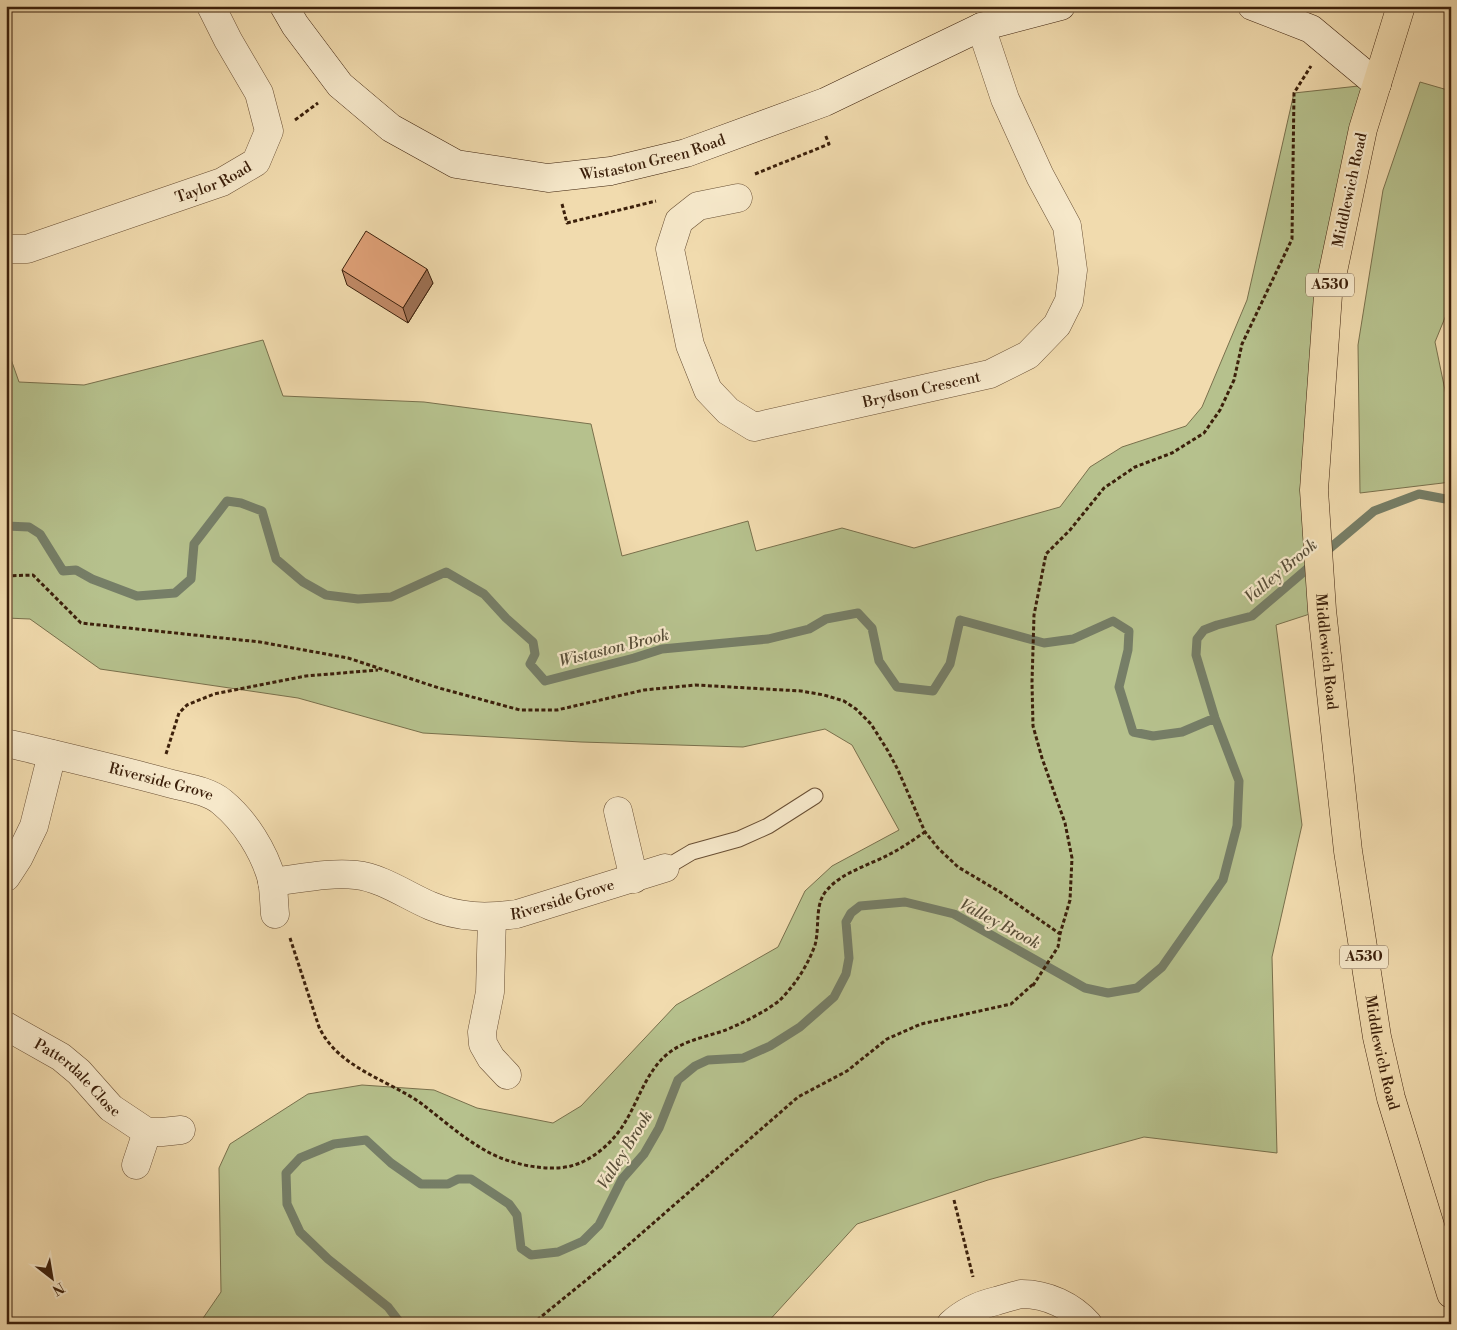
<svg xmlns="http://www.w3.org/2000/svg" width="1457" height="1330" font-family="'Libre Bodoni',serif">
  <rect width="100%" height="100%" fill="#f1dbae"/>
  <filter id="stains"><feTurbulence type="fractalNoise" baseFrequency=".004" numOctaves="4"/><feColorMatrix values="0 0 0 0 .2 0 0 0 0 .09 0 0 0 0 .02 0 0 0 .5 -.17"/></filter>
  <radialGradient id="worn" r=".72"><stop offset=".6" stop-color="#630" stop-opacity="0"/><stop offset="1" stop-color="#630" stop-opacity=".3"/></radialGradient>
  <path fill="#b6c18d" stroke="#79704c" d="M1420,82l31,9v212l-16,39 16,77v63l-91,11 -2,-148 25,-155z
    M1377,84l-49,211 -6,315 -46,15 26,200 -30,132 5,196 -133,-16 -156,43 -131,44 -91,100h-567l22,-32 -2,-124 11,-24 78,-50 54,-9 72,5 43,18 76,15 28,-17 95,-101 102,-58 27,-56 27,-25 67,-36 -47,-85 -27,-16 -82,18 -162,-5 -158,-9 -125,-35 -198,-29 -70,-50 -24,-1v-273l13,37 65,3 179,-45 20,56 141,6 167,22 31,132 126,-35 8,30 86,-23 72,20 146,-41 30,-40 32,-20 64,-21 16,-19 45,-107 47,-207z"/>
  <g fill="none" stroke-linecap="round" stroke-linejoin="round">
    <path stroke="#767e67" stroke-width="9" d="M6,526l23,1 11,7 23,37 13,-1 16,9 45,17 38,-3 16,-14 3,-35 33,-43 14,2 21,8 14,48 27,23 23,13 32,4 33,-2 55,-25 38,22 22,24 27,24 2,12 -5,10 15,17 89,-23 28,-9 106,-10 41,-10 17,-10 32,-6 14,15 7,33 18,26 36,4 17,-27 10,-44 84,23 29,-4 40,-18 16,10 -1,19 -9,37 14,45 20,4 29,-4 33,-14
      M1323,554l51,-43 45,-17 32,6
      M401,1324l-13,-17 -60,-48 -28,-27 -13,-28 -1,-31 14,-15 34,-14 32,-4 25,23 30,21h27l10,-5h13l38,25 8,11 4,33 10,7 27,-3 25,-11 16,-16 23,-46 22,-25 15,-26 19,-48 17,-14 13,-6 35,-2 27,-12 30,-19 34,-30 12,-23 3,-16 -3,-36 5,-9 9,-7 45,-4 49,12 131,74 23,5 29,-5 25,-21 61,-87 14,-54 2,-45 -24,-63 -19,-63 1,-16 7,-9 13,-5 35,-9 62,-53"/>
    <g stroke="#694f34" stroke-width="17">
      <path id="lane" d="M665,868l27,-16 47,-13 29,-13 47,-30"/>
    </g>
    <g stroke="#694f34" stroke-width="29">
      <g id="street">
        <path id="s1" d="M738,198l-40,8 -19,15 -9,28 20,96 18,45 20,21 26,16 236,-53 38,-19 29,-30 12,-24 4,-31 -6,-44 -27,-50 -35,-77 -24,-72"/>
        <path id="s2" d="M6,249h21l195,-67 34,-20 13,-31 -10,-38 -31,-53 -17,-34"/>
        <path id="s3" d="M6,743c55,13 111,26 166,41 16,4 37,7 50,18 23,19 42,49 50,78 2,11 2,23 3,34"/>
        <path d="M618,811l16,68"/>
        <path d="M6,877l13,-20 15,-31 18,-72"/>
        <path id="s4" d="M272,882c27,-3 57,-10 84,-7 27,3 51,21 75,31 28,12 56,12 86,8l148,-46"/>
        <path d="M492,917l-2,75 -8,40 1,12 8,14 16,17"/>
        <path id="s5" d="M6,1026l55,31 18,15 32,36 36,24h15l19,-2"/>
        <path d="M136,1165l11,-33"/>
        <path d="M951,1324c13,-12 28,-19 45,-23 8,-2 18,-6 26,-7 25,0 50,12 66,30"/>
      </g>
    </g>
    <g stroke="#3c200b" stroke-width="29">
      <g id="secondary">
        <path id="s6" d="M284,6l11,19 45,60 51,43 65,36 92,14 63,-7 75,-18 139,-51 156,-75 80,-21"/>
        <path d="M1252,6l59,23 66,55"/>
      </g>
    </g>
    <g stroke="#3c200b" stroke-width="29">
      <g id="highway">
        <path id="s7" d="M1401,6l-38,123 -35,166 -14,195 8,120 26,241 29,186 14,61 60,196"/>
      </g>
    </g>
    <path stroke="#3c200b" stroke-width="3" stroke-dasharray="4 2.5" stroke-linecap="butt" d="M295,120l23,-17
      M755,174l74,-30 -4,-10
      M562,204l5,19 89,-22
      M6,576l27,-1 48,48 179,19 88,16 91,30 81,22h37l87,-20 51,-5 106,6 23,4 20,6 12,8 15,15 17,27 10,19 27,62 13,16 20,19 42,25 60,42
      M166,754l13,-41 8,-8 27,-11 92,-18 72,-6
      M290,938l29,89c19,41 68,52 103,77 21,16 42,35 66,48 22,12 58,20 83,14 20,-5 40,-22 51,-39 15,-22 22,-51 42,-70 17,-16 38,-19 59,-26 16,-6 44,-20 57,-31 15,-15 28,-35 35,-55 5,-18 -1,-41 12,-55 15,-18 43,-25 63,-36 12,-6 23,-14 35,-22
      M954,1200l19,77
      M532,1324l79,-64 187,-163 49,-26 40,-32 34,-15 90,-20 21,-19v2l26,-40 2,-13 10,-34 2,-42 -7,-35 -23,-65 -9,-32 -1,-44 2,-67 12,-61 24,-24 34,-42 31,-21 37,-14 32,-20 16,-23 14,-30 8,-36 50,-105 2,-146 17,-27"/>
    <use href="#lane" stroke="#f6e8ca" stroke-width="15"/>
    <use href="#street" stroke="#f6e8ca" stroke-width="28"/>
    <use href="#secondary" stroke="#f6e8ca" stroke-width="28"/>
    <use href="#highway" stroke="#f1dbae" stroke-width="28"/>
  </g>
  <path fill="#c18a67" stroke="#3c200b" d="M342,270l91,13 -25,40 -61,-38z"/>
  <path fill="#9d7154" stroke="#3c200b" d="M427,269l6,14 -25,40 -5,-15z"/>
  <path fill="#e0a178" stroke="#3c200b" d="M366,231l61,38 -24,39 -61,-38z"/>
  <g text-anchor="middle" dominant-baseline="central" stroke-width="4.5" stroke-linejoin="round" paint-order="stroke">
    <g fill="#f6e8ca" stroke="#745c44" stroke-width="1">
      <rect x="1306" y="273.5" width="48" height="23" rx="4"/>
      <rect x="1340" y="945.5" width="48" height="23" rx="4"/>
    </g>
    <g font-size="14" font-weight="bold" fill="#3c200b">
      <text x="1330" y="285">A530</text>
      <text x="1364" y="957">A530</text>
    </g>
    <g font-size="15" fill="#3c200b" stroke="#f6e8ca">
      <text stroke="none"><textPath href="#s6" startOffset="438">Wistaston Green Road</textPath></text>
      <text stroke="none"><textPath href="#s2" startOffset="219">Taylor Road</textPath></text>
      <text transform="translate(1350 190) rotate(-78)">Middlewich Road</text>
      <text stroke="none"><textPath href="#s1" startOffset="472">Brydson Crescent</textPath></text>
      <text stroke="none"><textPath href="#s7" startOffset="656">Middlewich Road</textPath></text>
      <text stroke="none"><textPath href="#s3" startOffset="160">Riverside Grove</textPath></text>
      <text stroke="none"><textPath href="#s4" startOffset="301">Riverside Grove</textPath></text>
      <text stroke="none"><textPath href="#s7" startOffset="1061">Middlewich Road</textPath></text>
      <text stroke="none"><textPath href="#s5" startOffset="89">Patterdale Close</textPath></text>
    </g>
    <g font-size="16" font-style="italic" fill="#594f39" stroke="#f6e8ca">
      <text transform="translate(1281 571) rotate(-40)">Valley Brook</text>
      <text transform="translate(614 648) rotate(-14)">Wistaston Brook</text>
      <text transform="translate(1000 924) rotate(28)">Valley Brook</text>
      <text transform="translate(625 1150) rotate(-58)">Valley Brook</text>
    </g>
  </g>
  <rect width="1457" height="1330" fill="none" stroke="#f1dbae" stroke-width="25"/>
  <rect x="8" y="8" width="1442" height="1315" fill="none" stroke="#3c200b" stroke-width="2.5"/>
  <rect x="12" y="12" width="1432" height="1305" fill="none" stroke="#3c200b"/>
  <g transform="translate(52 1278) rotate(149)" stroke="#f6e8ca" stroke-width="4" paint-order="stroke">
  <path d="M0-4L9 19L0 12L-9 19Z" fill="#3c200b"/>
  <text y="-8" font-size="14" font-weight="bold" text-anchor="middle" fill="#3c200b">N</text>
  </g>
  <rect width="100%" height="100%" filter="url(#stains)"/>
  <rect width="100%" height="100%" fill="url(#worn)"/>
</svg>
